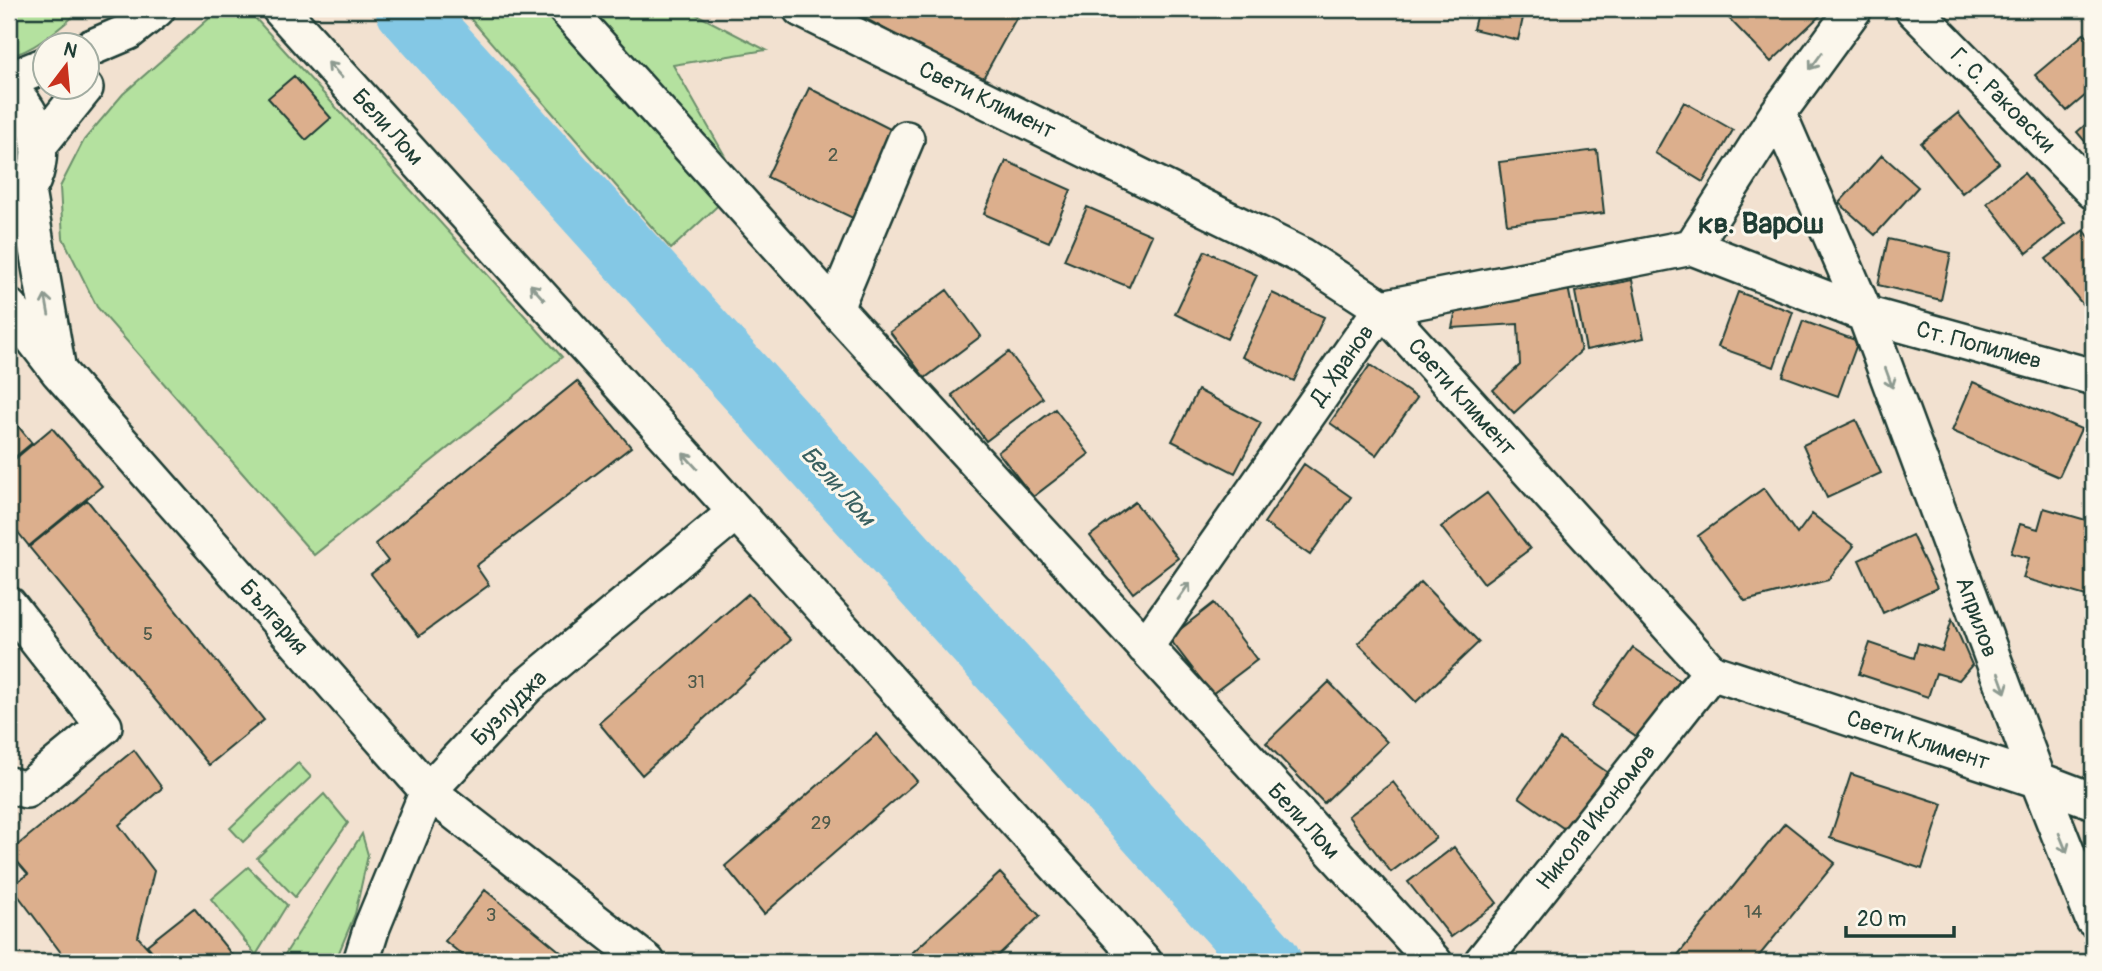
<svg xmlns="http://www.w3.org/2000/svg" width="2102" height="971" font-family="Pangolin,sans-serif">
  <rect width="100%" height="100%" fill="#f2e1d0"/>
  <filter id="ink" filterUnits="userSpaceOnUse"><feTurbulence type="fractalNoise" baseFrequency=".0143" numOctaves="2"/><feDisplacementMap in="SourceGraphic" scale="14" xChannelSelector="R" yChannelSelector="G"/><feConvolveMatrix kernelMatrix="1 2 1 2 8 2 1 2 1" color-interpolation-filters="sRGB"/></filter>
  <g filter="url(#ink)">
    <path fill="#b4e19f" stroke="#6a8f6a" stroke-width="2" d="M9,9h73c-19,16 -48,43 -73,47z
      M220,9h27l315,348 -248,198 -217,-248 -34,-69 -3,-51 24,-47 39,-46z
      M462,9h224l80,41 -93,15 68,119 -70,65z
      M298,763l13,14 -68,65 -13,-14z
      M324,794l24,29 -53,74 -38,-39z
      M362,834l6,21 -13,59 -20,48h-55z
      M248,867l39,38 -31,50 -45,-56z"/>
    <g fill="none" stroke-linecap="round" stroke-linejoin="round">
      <path stroke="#84c8e5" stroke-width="65" d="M408,9l861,953"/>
    </g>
    <path fill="#dcaf8d" stroke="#1f3d34" stroke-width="2" d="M848,9h161l10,4 -38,69z
      M1478,9h47l-7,31 -45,-11z
      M1720,9h107l-56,53z
      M2085,33l8,10v46l-26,22 -32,-36z
      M294,76l37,42 -25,22 -38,-42z
      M809,88l89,45 -39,88 -92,-44z
      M1684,102l49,28 -30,52 -48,-29z
      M1958,113l41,50 -37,30 -41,-50z
      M2093,118v33l-16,-19z
      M1597,150l7,63 -97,11 -8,-62z
      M1882,155l36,32 -43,48 -36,-32z
      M1006,161l65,29 -22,52 -65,-28z
      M2024,173l41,50 -38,30 -40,-50z
      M1087,207l65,28 -23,52 -65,-27z
      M2084,230l9,12v63l-6,5 -41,-51z
      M1888,239l63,14 -10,47 -63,-15z
      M1205,251l52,24 -30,64 -52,-25z
      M1632,280l12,58 -58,12 -11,-58z
      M1568,287l13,64 -67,62 -21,-23 27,-25 -2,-41 -66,4 4,-18z
      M947,290l34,46 -56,42 -35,-46z
      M1738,292l55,20 -19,55 -56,-20z
      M1272,293l52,24 -30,64 -52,-24z
      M1803,321l55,20 -20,55 -55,-20z
      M1009,352l34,46 -57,43 -34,-46z
      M1370,365l47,33 -41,57 -46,-32z
      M577,381l54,66 -155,119 13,19 -70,51 -48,-62 17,-13 -13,-17z
      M1973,382l108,47 -22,48 -107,-46z
      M1198,390l63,33 -26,50 -63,-32z
      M1055,409l34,45 -56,43 -35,-45z
      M9,415l23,28 -23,19z
      M1856,420l25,53 -54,25 -24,-53z
      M52,428l50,58 -73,60 -20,-25v-57z
      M1304,464l47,33 -41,58 -46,-32z
      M1764,488l33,46 15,-20 42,32 -26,34 -83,21 -47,-65z
      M1487,493l43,56 -46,34 -43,-56z
      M87,500l177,220 -55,45 -180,-218z
      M1135,502l43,56 -45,35 -43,-57z
      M2044,508l49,14v76l-70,-20 6,-20 -18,-5 9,-29 18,5z
      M1912,535l25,53 -54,25 -24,-53z
      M1421,582l58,60 -63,60 -58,-59z
      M748,594l43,46 -149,135 -43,-52z
      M1214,603l43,57 -45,34 -43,-56z
      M1952,619l20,46 -13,15 -23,-7 -8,24 -69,-23 11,-31 44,15 4,-15 24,8z
      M1633,648l47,33 -41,57 -47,-32z
      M1329,682l58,60 -63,61 -58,-60z
      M877,734l40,47 -153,133 -39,-48z
      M1560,739l47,33 -41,58 -47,-33z
      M134,750l28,38 -43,37 35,46 -16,66 21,23 -3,2h-88l-57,-76 17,-12 -19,-22z
      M1851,774l92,30 -21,65 -92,-31z
      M1393,782l43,56 -45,34 -43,-56z
      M1785,823l50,40 -81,99h-82z
      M1454,847l43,56 -46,34 -43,-55z
      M1000,873l40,43 -49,46h-89z
      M485,890l88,72h-102l-26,-21z
      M194,908l44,54h-77l-14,-17z"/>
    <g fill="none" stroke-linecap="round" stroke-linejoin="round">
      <g stroke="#1f3d34" stroke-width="40">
        <path id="minor" d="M280,9l864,953
          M566,9l269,299 599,654
          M801,9l501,247 80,52 329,364 327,108 55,21
          M1913,9l180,182
          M88,49l40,-17 29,-23
          M9,80l37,-15
          M9,90c30,22 40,70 17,102 -4,5 -10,10 -15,16
          M1778,113l87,201 173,466 55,139
          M39,145l46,-57
          M27,191l30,174
          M1692,247l173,67 228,63
          M1692,247l86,-134 76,-104
          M9,307l50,65 369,419 219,171
          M835,308l71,-169
          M9,605l95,121 -78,64 -17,-5
          M1145,647l237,-339 310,-61
          M361,962l11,-35 56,-136 98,-104 210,-175
          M1482,962l229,-290"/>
      </g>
      <use href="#minor" stroke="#fbf7ec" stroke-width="35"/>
    </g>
    <defs><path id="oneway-shaft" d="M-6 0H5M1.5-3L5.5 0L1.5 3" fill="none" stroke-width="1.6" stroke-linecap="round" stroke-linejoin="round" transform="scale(1.75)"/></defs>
    <g stroke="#8d9a90">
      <use href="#oneway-shaft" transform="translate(1816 61) rotate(126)"/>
      <use href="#oneway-shaft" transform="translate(335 70) rotate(-132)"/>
      <use href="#oneway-shaft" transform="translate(537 292) rotate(-132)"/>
      <use href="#oneway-shaft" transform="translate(47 305) rotate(-100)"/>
      <use href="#oneway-shaft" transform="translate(1889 378) rotate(70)"/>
      <use href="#oneway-shaft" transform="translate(690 461) rotate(-132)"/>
      <use href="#oneway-shaft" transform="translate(1184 591) rotate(-55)"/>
      <use href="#oneway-shaft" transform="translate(2002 683) rotate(70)"/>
      <use href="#oneway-shaft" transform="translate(2063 843) rotate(68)"/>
    </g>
  </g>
  <g text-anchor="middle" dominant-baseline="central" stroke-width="6" stroke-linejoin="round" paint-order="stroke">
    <g font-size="19" fill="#4e5a4a">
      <text x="833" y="155">2</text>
      <text x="148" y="634">5</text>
      <text x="696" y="682">31</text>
      <text x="821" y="823">29</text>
      <text x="1753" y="912">14</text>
      <text x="491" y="915">3</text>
    </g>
    <g font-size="23" fill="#1f3d34" stroke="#fbf7ec">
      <text transform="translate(987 100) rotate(26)">Свети Климент</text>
      <text transform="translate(2003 100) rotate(45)">Г. С. Раковски</text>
      <text transform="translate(388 127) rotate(48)">Бели Лом</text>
      <text transform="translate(1979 345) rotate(15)">Ст. Попилиев</text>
      <text transform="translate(1342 365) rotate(-55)">Д. Хранов</text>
      <text transform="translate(1462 397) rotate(48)">Свети Климент</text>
      <text transform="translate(274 617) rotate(49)">България</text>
      <text transform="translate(1977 617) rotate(70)">Априлов</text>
      <text transform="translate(509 708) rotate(-45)">Бузлуджа</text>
      <text transform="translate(1918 740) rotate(18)">Свети Климент</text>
      <text transform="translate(1596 817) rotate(-52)">Никола Икономов</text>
      <text transform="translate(1304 821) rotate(47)">Бели Лом</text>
    </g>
    <g font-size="24" font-style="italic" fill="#386060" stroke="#fbf7ec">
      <text transform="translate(838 486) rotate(48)">Бели Лом</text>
    </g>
    <g font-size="30" font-weight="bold" fill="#1f3d34" stroke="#fbf7ec">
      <text x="1761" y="223">кв. Варош</text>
    </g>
  </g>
  <rect width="2102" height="971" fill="none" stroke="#fbf7ec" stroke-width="35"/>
  <rect x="18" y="18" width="2067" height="936" fill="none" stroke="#1f3d34" stroke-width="2.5" filter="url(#ink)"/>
  <g transform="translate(66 66) rotate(16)"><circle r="33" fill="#fbf7ec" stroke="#a3ada2" stroke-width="2"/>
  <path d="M0-5L12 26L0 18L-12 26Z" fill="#c8321e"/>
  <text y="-10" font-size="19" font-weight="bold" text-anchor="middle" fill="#1f3d34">N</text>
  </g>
  <path d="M1846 926v10h108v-10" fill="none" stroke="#1f3d34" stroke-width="3.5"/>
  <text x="1857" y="926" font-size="21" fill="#1f3d34" stroke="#fbf7ec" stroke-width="5" paint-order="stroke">20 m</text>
</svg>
